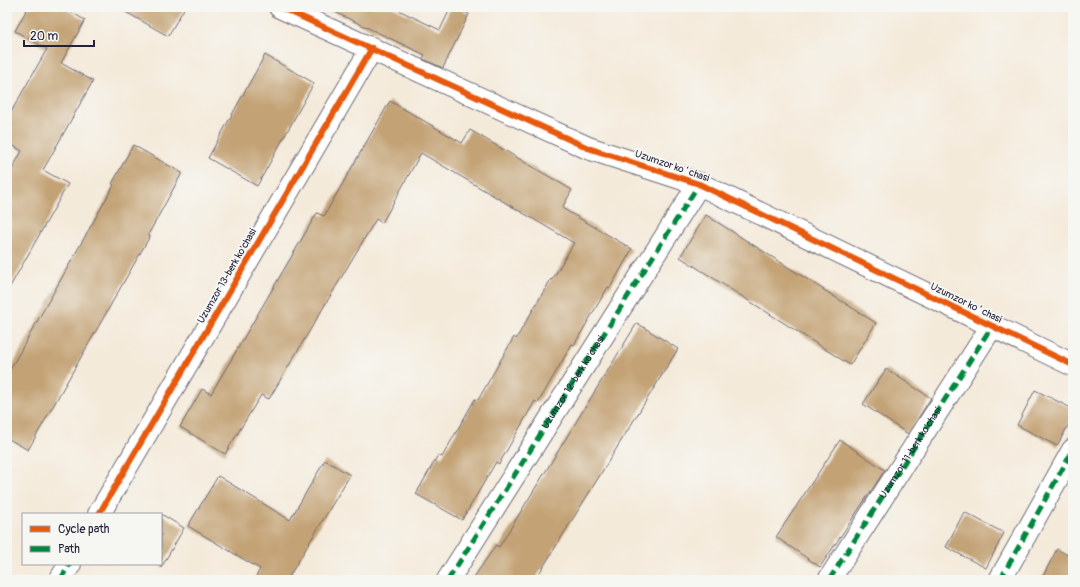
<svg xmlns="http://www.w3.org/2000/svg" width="1080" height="587" font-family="Pangolin,sans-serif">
  <rect width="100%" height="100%" fill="#f6f6f2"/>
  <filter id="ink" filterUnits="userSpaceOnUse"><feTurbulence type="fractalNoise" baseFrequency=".025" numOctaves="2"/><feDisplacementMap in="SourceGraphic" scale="8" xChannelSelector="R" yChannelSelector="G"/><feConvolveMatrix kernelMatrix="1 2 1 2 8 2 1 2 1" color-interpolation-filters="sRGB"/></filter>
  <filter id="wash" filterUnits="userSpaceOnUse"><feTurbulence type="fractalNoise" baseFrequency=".012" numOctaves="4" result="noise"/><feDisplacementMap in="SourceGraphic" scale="16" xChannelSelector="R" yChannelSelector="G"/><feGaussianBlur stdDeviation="0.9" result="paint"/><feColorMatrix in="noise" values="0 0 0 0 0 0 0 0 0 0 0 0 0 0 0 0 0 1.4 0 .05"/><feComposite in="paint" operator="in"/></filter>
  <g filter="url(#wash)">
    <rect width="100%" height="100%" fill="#f4eada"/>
    <g id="blocks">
      <path fill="#c3a274" d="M28,7h34l23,13 -24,43 32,18 -50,89 25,14 -61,108v-114l15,-27 -15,-9v-23l40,-70 -32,-18z
        M117,7h68l-17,29z
        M324,7h68l48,23 11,-23h5l13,7 -26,54 -20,-9 2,-4z
        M265,55l49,28 -57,103 -49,-28z
        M390,101l72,42 8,-13 102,60 -10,18 70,41 -22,39 -2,-1 -34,58 -2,-1 -34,59 -3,-2 -36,63 -3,-2 -34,58 -46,-26 22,-39 4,2 33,-58 3,1 36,-63 2,2 35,-60 1,1 22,-37 -153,-90 -39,70 -6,-4 -107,180 -8,-4 -36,59 -45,-27 22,-38 9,5 106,-181 7,3z
        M133,145l49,28 -34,62 2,1 -122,214 -21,-12v-63l107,-190 -2,-1z
        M706,215l170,108 -26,42 -170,-108z
        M637,323l41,26 -143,231h-63l24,-35 3,2z
        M886,369l45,29 -23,36 -45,-30z
        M1035,390l38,19v7l-16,30 -40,-21z
        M840,440l45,30 -65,97 -44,-30z
        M325,460l25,15 -63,105h-33l6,-11 -72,-43 30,-50 72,44z
        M964,512l40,21 -18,35 -40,-21z
        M161,514l23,14 -23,40z
        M1057,549l16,9v22h-32z"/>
    </g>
  </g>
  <g filter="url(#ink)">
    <use href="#blocks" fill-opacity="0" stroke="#6c6873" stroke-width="1"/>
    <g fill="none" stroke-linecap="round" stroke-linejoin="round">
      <g stroke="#6c6873" stroke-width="24">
        <g id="street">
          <path d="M280,7l308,141 111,36 374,181"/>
          <path d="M99,514l273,-466"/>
          <path d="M60,580l10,-16"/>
          <path id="s1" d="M448,580l251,-396"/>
          <path id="s2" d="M829,580l163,-254"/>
          <path d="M1000,580l73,-130"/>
        </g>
      </g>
      <use href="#street" stroke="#fff" stroke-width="22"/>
      <path stroke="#00873e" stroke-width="5" stroke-dasharray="10 5" stroke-linecap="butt" d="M60,580l10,-16
        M448,580l251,-396
        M829,580l163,-254
        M1000,580l73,-130"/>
      <g stroke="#f6f6f2" stroke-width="8">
        <path id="cycleway" d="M280,7l308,141 111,36 374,181
          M99,514l273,-466"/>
      </g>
      <use href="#cycleway" stroke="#e8590c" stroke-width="6"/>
    </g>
  </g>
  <g text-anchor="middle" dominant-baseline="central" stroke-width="4" stroke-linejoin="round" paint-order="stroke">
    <g font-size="10" fill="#22223b" stroke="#f6f6f2">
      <text transform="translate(672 166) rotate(19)">Uzumzor koʻchasi</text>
      <text transform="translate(227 276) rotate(-60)">Uzumzor 13-berk ko'chasi</text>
      <text transform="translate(966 303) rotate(26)">Uzumzor koʻchasi</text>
      <text stroke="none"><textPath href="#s1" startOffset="234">Uzumzor 12-berk ko'chasi</textPath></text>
      <text stroke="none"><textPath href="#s2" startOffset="151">Uzumzor 11-berk ko'chasi</textPath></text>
    </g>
  </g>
  <rect width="1080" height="587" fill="none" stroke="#f6f6f2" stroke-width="24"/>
  <rect x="22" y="513" width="140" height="52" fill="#f6f6f2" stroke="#a1a1a9"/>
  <rect x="30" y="526" width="20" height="6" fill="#e8590c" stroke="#a1a1a9"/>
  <text x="58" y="533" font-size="12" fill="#22223b">Cycle path</text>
  <rect x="30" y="546" width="20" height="6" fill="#00873e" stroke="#a1a1a9"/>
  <text x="58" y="553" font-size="12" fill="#22223b">Path</text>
  <path d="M24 40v6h70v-6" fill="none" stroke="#22223b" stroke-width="2"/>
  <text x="30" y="40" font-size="12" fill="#22223b" stroke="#f6f6f2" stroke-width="3" paint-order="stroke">20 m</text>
</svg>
